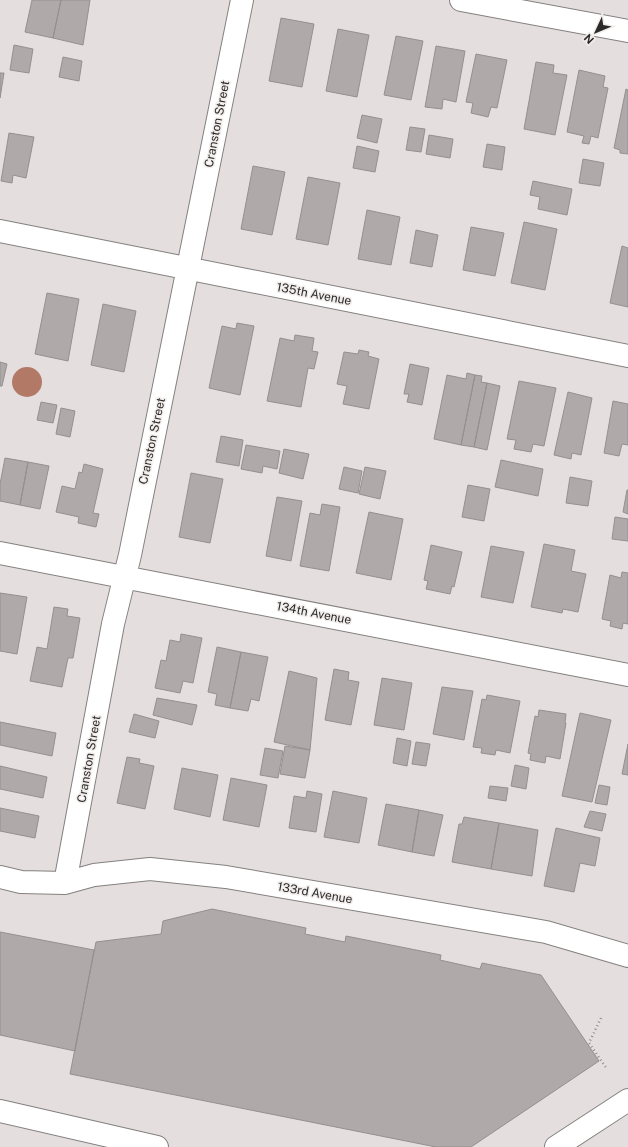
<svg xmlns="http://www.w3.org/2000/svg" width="628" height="1147" font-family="'Public Sans',sans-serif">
  <rect width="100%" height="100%" fill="#e4dfde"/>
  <path fill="#b27966" d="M12 382a15 15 0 1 1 30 0a15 15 0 1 1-30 0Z"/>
  <path fill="#afaaa9" stroke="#94908e" d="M32,0h29l-8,38 -28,-6z
    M61,0h29l-7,45 -30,-7z
    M281,18l33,6 -12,63 -33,-6z
    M338,29l31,6 -12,62 -31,-6z
    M396,36l27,5 -12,59 -27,-5z
    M14,45l19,4 -4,24 -19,-3z
    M436,46l29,5 -9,51 -13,-3 -1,10 -17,-2z
    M476,54l31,6 -10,48 -6,-1 -3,10 -17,-4 2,-10 -7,-1z
    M63,57l19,4 -3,20 -20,-4z
    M536,62l18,3 -1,8 14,2 -12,60 -31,-6z
    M579,70l26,6 -2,11 5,1 -10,50 -7,-2 -2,8 -7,-1 2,-7 -17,-4z
    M0,73h4l-4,25z
    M626,89l2,1v64l-8,-1v-3l-6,-2z
    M362,115l20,4 -5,24 -20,-5z
    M410,127l15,2 -4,23 -15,-2z
    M9,133l25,4 -8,41 -13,-3 -1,8 -11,-2z
    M429,135l24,4 -3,19 -24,-4z
    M487,144l18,3 -3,23 -19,-3z
    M357,146l22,5 -4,21 -22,-4z
    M583,159l21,4 -4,23 -21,-3z
    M253,166l32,6 -13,63 -31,-6z
    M308,177l32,6 -12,62 -32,-6z
    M533,181l39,8 -5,26 -29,-6 2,-12 -10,-2z
    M367,210l33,7 -9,48 -33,-6z
    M524,222l33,7 -12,61 -34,-7z
    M471,227l33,6 -9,43 -32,-6z
    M416,230l22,5 -6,32 -22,-4z
    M622,246l6,2v59l-18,-4z
    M47,293l32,6 -11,62 -33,-7z
    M103,304l33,7 -12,61 -33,-7z
    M237,323l17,3 -14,69 -31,-7 13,-62 14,3z
    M295,335l19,3 -2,13 6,1 -4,17 -6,-1 -7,39 -34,-6 13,-63 14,3z
    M359,350l10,2 -1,4 11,3 -10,50 -26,-5 4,-18 -10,-2 7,-32 14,2z
    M0,362l7,2 -5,22h-2z
    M410,364l19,4 -7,37 -15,-3 2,-8h-5z
    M467,373l8,2 -14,70 -27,-6 13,-64 19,4z
    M475,375l7,1 -1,6 6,1 -13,64 -13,-2z
    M519,381l37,7 -12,58 -11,-2 -2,8 -17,-3 2,-9 -9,-1z
    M487,383l13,3 -13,64 -13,-3z
    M568,392l24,6 -11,57 -9,-2 -1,6 -17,-4z
    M613,401l15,3v41l-6,-1 -3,12 -15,-3z
    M41,402l16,3 -4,18 -16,-3z
    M61,408l14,3 -5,26 -14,-3z
    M221,436l22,4 -4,26 -23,-4z
    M246,445l34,6 -3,18 -14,-3 -1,7 -21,-4z
    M284,449l25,5 -6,25 -24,-6z
    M5,458l23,4 -8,43 -20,-4v-17z
    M501,460l42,9 -5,27 -43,-9z
    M28,462l21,4 -9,43 -20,-4z
    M84,464l19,5 -10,44 6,1 -3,13 -18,-4 1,-6 -23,-5 6,-26 13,3 4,-17 3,1z
    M344,467l18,4 -4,22 -19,-4z
    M365,467l21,4 -6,28 -21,-5z
    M191,473l32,6 -13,64 -31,-6z
    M570,477l22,4 -4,25 -22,-3z
    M468,485l22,4 -6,32 -22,-4z
    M627,490h1v24l-5,-2z
    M277,497l25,4 -11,60 -25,-5z
    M322,504l18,3 -11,64 -29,-5 10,-53 10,2z
    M369,512l34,7 -12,61 -35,-7z
    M615,517l13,2v22l-16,-2z
    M544,544l31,6 -4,21 15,3 -8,38 -15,-3 -1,4 -31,-6z
    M431,545l31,7 -8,35 -2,-1 -2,8 -24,-5 2,-8 -4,-1z
    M491,546l33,6 -11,51 -32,-6z
    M622,572l6,1v51l-5,-1 -1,6 -12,-3 1,-5 -9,-2 8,-44 11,3z
    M0,593l27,4 -10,57 -17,-3z
    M54,607l14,2 -1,7 13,2 -7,40h-5l-6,29 -32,-6 7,-34 10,2z
    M181,634l21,4 -9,45 -10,-2 -3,12 -25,-5 6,-28 5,1 4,-21 10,2z
    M217,647l24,5 -11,56 -15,-3 2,-11 -9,-2z
    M241,652l27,5 -9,44 -8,-2 -3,12 -18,-3z
    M334,669l15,3 -1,8 11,2 -8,43 -26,-5z
    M289,671l28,7 -7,72 -36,-8z
    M382,678l30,5 -8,47 -30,-5z
    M442,687l31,4 -9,49 -31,-6z
    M487,695l33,6 -10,52 -14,-3 -1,5 -14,-2 1,-5 -9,-1 9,-48 4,1z
    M157,698l40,7 -5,20 -39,-10z
    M539,710l27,4 -1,9h1l-6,36 -14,-3 -1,7 -15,-3 1,-6 -3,-1 7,-37 3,1z
    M580,713l31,7 -19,82 -30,-6z
    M134,714l25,7 -4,17 -26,-6z
    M0,722l56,11 -4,23 -52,-11z
    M397,738l14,3 -4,25 -14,-3z
    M416,742l14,2 -4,22 -14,-2z
    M628,744v31l-6,-1z
    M285,746l25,4 -5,28 -25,-4z
    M265,748l18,3 -5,27 -18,-3z
    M127,757l13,2 -1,4 15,3 -9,43 -28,-6z
    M515,765l14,3 -3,21 -15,-3z
    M0,766l47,11 -4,21 -43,-9z
    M182,768l36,7 -8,42 -36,-8z
    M231,778l36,7 -8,42 -36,-7z
    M599,785l11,2 -3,18 -12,-2z
    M490,786l18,2 -2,13 -18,-3z
    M307,791l15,3 -6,38 -27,-4 5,-32 12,2z
    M333,791l34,7 -8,45 -35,-6z
    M386,804l33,6 -7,42 -34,-7z
    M0,808l39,8 -4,22 -35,-7z
    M419,810l24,5 -9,41 -22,-4z
    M590,811l16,3 -4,17 -18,-4z
    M464,817l35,6 -8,46 -39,-7 7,-38h3z
    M499,823l39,7 -6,46 -41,-7z
    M556,828l44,10 -5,28 -15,-3 -6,29 -30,-6z
    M212,909l94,19 -1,6 40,8 1,-6 95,19 -1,5 40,9 2,-6 59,12 58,86 -128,86h-35l-366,-73 26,-132 65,-8 2,-13z
    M0,932l94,18 -19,101 -75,-16z"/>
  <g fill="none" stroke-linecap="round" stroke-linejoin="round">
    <g stroke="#84807f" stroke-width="24">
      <path id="minor" d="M461,0l167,31
        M0,231l628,125
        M0,553l628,122
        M0,877l21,5 44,1 29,-8 56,-6 76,8 320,55 82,24
        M65,883l48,-259 17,-69 112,-555
        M0,1111l157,36
        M556,1147l72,-47"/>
    </g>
    <path stroke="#908c8c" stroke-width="2.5" stroke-dasharray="1 3" stroke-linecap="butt" d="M601,1018l-12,25 18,26"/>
    <use href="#minor" stroke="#fff" stroke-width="22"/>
  </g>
  <g text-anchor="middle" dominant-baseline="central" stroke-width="3" stroke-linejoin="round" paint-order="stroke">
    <g font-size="12" fill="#2b2929" stroke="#f1edeb">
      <text transform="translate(217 124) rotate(-79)">Cranston Street</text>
      <text transform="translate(314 294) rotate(11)">135th Avenue</text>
      <text transform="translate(152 441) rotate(-78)">Cranston Street</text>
      <text transform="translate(314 613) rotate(11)">134th Avenue</text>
      <text transform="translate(89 759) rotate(-80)">Cranston Street</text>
      <text transform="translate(315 893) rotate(10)">133rd Avenue</text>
    </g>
  </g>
  <g transform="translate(596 32) rotate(226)" stroke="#f1edeb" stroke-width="3" paint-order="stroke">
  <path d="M0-3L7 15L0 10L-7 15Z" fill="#2b2929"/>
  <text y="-6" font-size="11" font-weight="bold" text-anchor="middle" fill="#2b2929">N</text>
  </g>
</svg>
